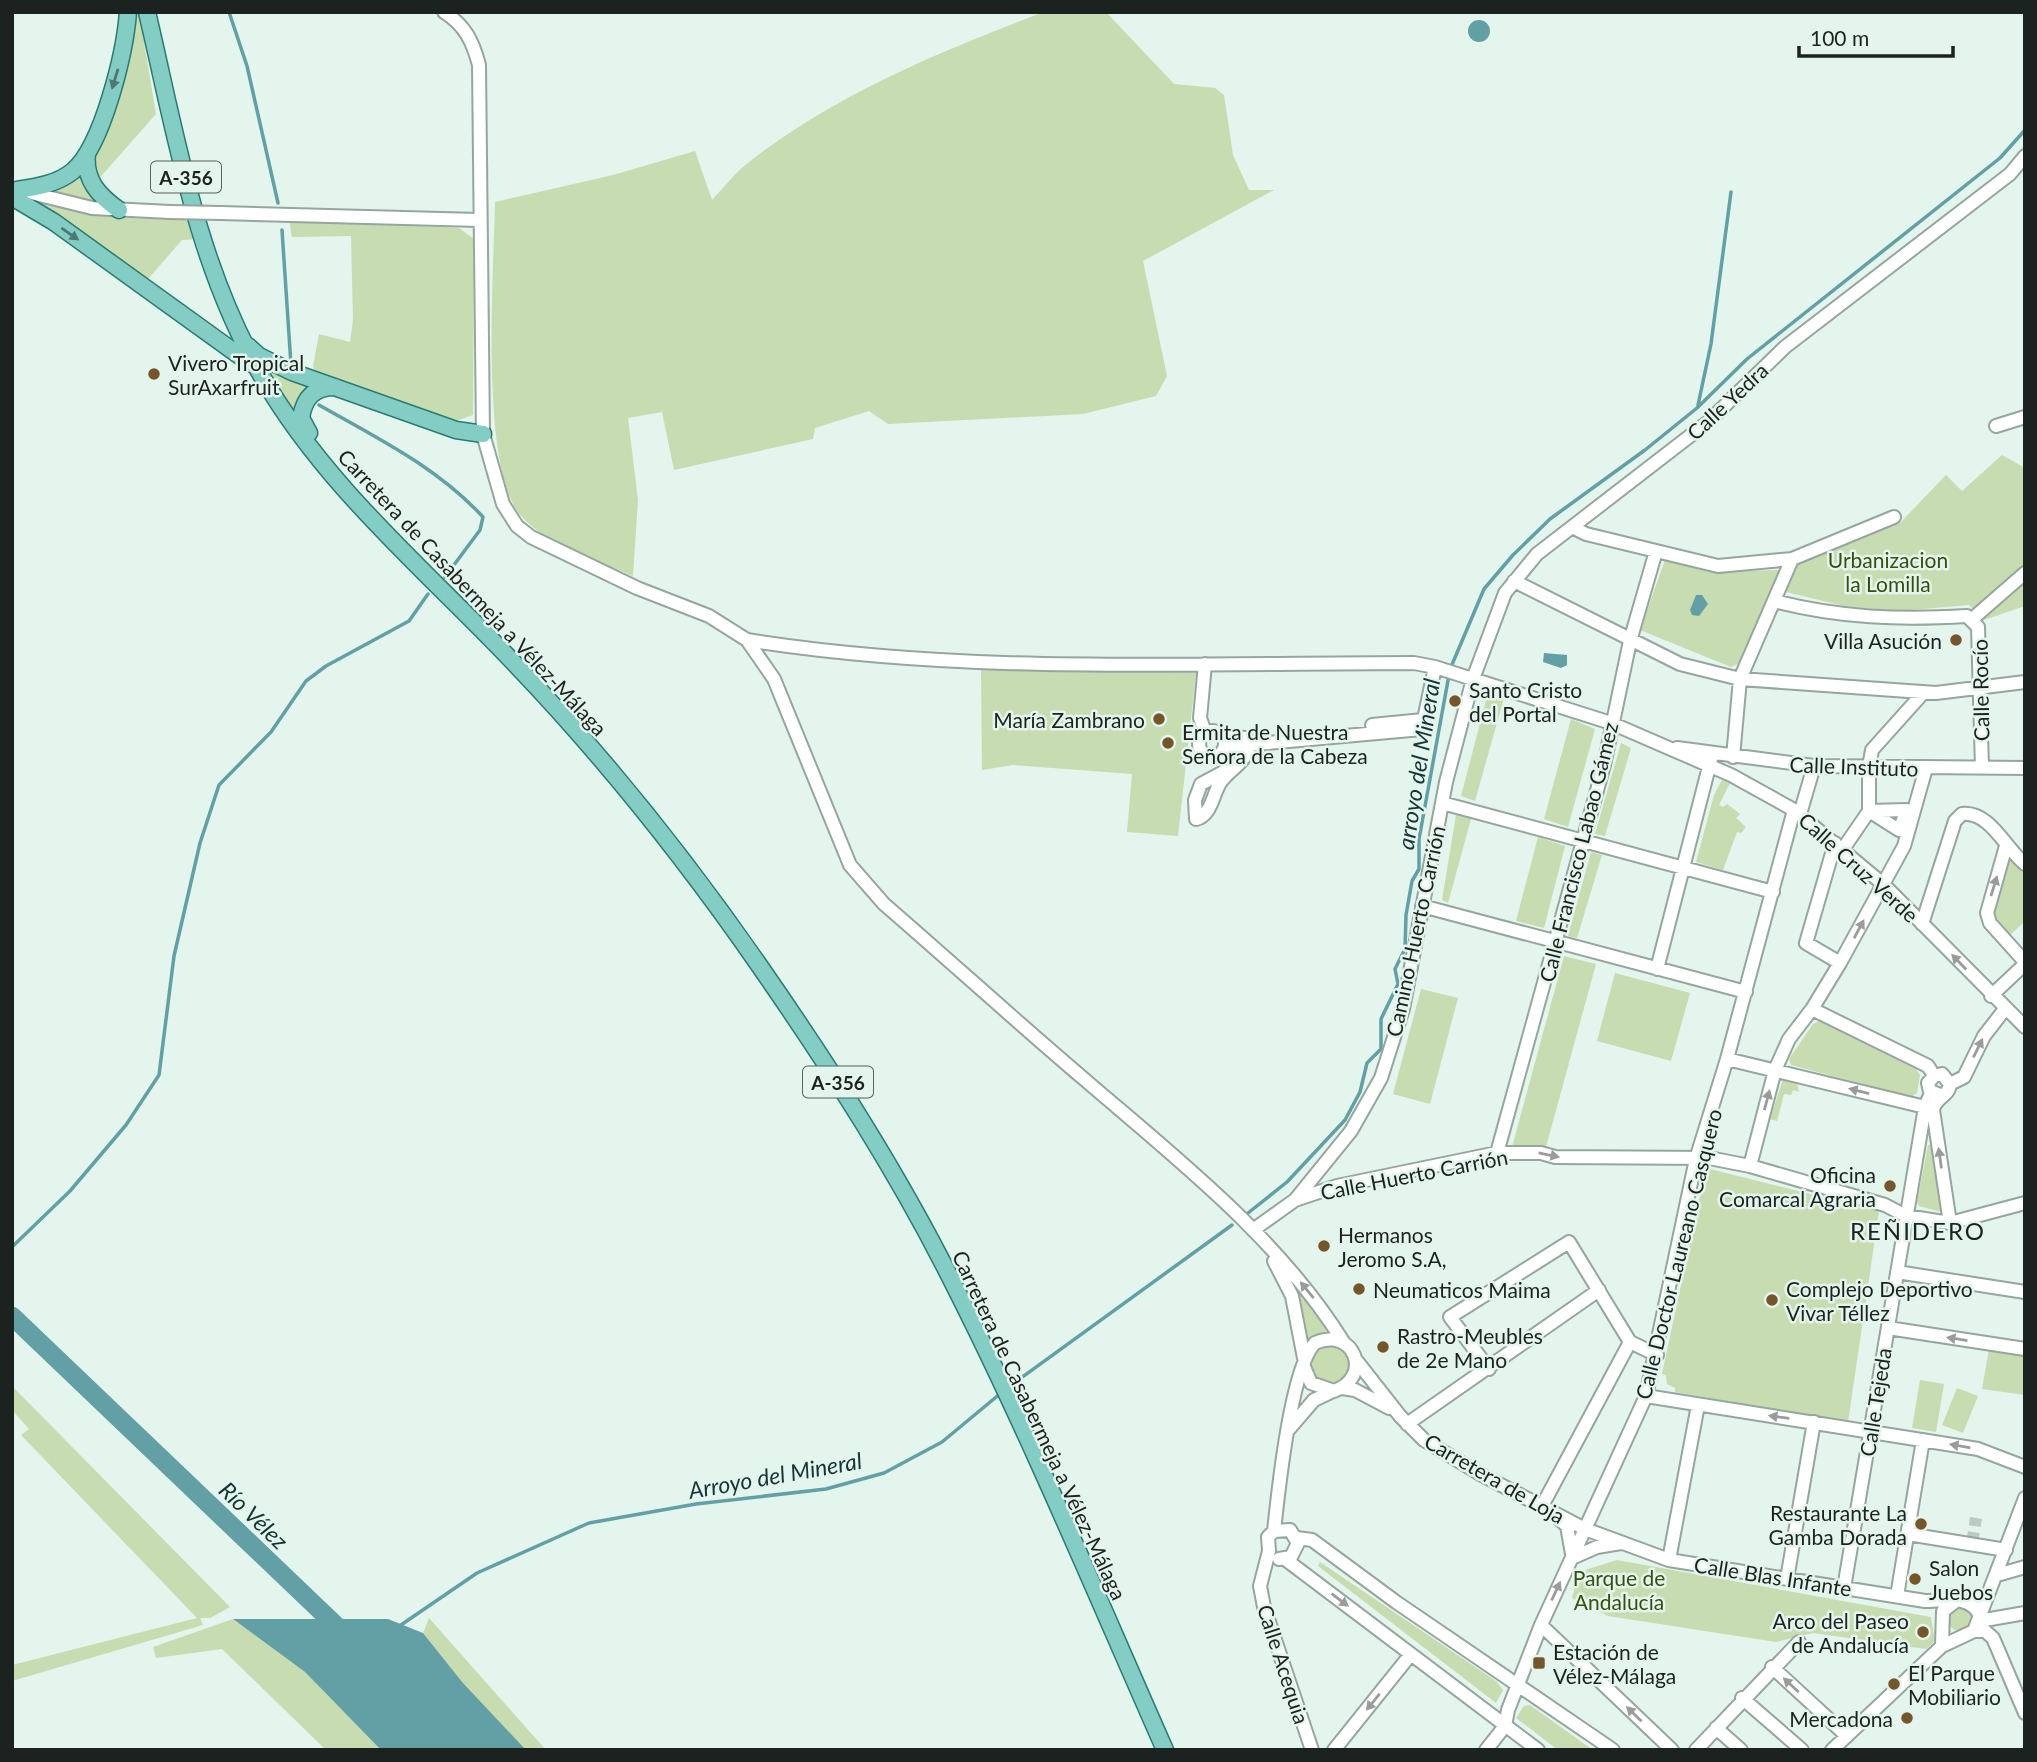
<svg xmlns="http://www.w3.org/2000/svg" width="2037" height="1762" font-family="Lato,sans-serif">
  <rect width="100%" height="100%" fill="#e3f5ec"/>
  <path fill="#c7dcb0" d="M132,12h7l17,102 -60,68 -3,-19 32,-97z
    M1044,12h62l68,72 41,4 9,7 9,60 16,35h25l-131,71 24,115 -11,20 -73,18 -195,10 -19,-13 -54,17 -2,11 -139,31 -12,-58 -34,6 10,82 -5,76c-38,-16 -83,-29 -112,-60 -42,-47 -27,-248 -26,-314l118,-27 82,-24 17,49c12,-13 24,-28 37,-38 87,-68 192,-111 295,-150z
    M84,165l19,39 -64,-12z
    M20,197l70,15 101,6 6,21 -15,1 -34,39z
    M289,219l170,9 15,11 -1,176 -17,6 -140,-46 -3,-9 6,-32 31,8 3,-22 -2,-84 -59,1z
    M260,361l55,22 -18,18 -2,13z
    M2002,455l23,13v138l-41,14 -15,-15 -69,6 -56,-5 -58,-14 9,-27 105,-42 46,-48 16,16z
    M1665,560l44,12 69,-2 1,5 -41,89 -7,3 -91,-37z
    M981,666l215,7 -18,163 -51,-4 5,-58 -119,-9 -31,5z
    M1488,693l16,5 -29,103 -14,-5z
    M1571,719l24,10 -27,98 -24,-8z
    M1621,743l10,5 -26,88 -10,-2z
    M1722,780l8,3 -11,22 4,2 4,-3 13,10 -4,4 10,9 -5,6 -4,-1 -14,38 -27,-8 18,-67z
    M1456,815l15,4 -23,84 -6,-3z
    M1538,837l27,9 -21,82 -28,-7z
    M1591,852l11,3 -25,83 -9,-2z
    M2009,858l16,15v48l-16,15c-27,-26 -11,-46 0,-78z
    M1564,956l32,8 -50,183h-34z
    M1615,973l75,20 -19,68 -74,-20z
    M1421,989l37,9 -28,106 -37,-10z
    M1819,1021l97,48 4,6 -3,18 -6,4 -120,-32 -2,-6 24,-35z
    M1783,1079l14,4 2,9 -6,-2 -2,5 -7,-1 -7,27 -7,-2z
    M1928,1145h4l9,67 -22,-6 -2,-4z
    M1706,1168l173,43 -31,211 -173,-30v-4l-8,-4 -1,-9 -4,-1z
    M1300,1289l28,41 -21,9 -10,-49z
    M1311 1366a19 19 0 1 1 38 0a19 19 0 1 1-38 0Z
    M1989,1349l36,6v40l-43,-6z
    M1920,1380l24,4 -8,48 -24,-4z
    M12,1386l218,221 -20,11h-10l3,7 -191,56v-16l185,-47 -176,-183 8,-6 -17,-19z
    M1957,1388l21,8 -15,37 -21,-8z
    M1617,1560l314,57 4,24 -9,8 -113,-16 -37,9 -168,-26 -36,-18 7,-26z
    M1320,1562l176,119 7,9 -7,13 -178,-137z
    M1948 1619a12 12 0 1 1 24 0a12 12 0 1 1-24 0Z
    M429,1618l117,132h-20l-63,-67 -40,-50z
    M233,1619l72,53 76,78h-55l-104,-101 -66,9 -3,-11z
    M1530,1705l63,45h-35l-42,-32 8,-12z"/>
  <path fill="#63a0a5" d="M1468 31a11 11 0 1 1 22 0a11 11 0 1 1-22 0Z
    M1696,595h6l6,9 -9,12 -7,-1 -2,-5z
    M1544,653l23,2v10l-6,3 -18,-6z
    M233,1619h155l35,14 40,50 63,67h-145l-76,-78z"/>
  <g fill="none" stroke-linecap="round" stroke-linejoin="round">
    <path stroke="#63a0a5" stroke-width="3.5" d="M229,12l18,54 31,137
      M282,230l9,135
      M319,405c58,33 118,62 164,112l-3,13 -35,47
      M1698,405l13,-61 20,-152
      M1451,667l33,-78 29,-34 37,-36 95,-69 52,-42 50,-49 253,-201 25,-28
      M1248,1213l39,-31 58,-62 15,-28 7,-29 14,-14v-30l17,-35 -3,-15 10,-20 1,-34 6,-34 7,-12v-30l30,-164
      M12,1247l58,-56 56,-66 33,-50 15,-119 26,-113 19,-58 52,-53 35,-51 20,-15 83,-45 19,-27
      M1010,1386l222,-161
      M398,1627l79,-54 112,-50 107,-19 130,-15 58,-16 58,-31 59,-49"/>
    <path stroke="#63a0a5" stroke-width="19" d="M12,1316l336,321"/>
    <path stroke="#bbcbc3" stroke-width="12" stroke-dasharray="12 6" stroke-linecap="butt" d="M1972,1544l4,-26"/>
    <g stroke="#95a69e" stroke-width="16">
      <path id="minor" d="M444,12c21,13 29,30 35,53l4,369 20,70 14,22 14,11 106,51 72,28 38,24 27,39 76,186 34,39c67,58 133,118 200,175 93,80 195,159 260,264
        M19,190l73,18 78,4
        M220,213l259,7
        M1996,426l29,-9
        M1572,527l14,7 132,32 74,-7 102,-42
        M1514,581l166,83 60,15 196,14 89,-11
        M1774,601c66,17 126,19 193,15l11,11 4,141
        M1971,620l54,-47
        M747,640c220,35 445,23 667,23l21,4 176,56 120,52 63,35 89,74 142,143
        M1372,725l51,-5
        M1199 744a13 13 0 1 1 26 0a13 13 0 1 1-26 0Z
        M1205,732l-5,-14 5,-54
        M1223,737l23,1
        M1677,748l137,18 211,2
        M1223,750l12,-4 187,-17 13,-62
        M1733,757l7,-78 52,-120
        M1229,769l-28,15 -6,16 1,19c15,-3 17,-25 24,-36 9,-14 26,-19 29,-38
        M1442,803l331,89
        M1907,810l-8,20 -30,-19z
        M1800,814l14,-48
        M1835,843l-29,100 34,20
        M2006,846l-19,67 3,10 35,39
        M1843,849l26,-38v-44l3,-17 52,-58
        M1422,906l324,86
        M1922,924l33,-103 7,-7c28,-3 43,34 63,50
        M1657,969l54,-210
        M1991,996l34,-32
        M1812,1009l116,57 6,10
        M1727,1059l198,48
        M1950,1084l14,-7 20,-41 21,-27
        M1943,1096l-13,-5 -2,-8 6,-7 8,-2 8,10c-1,13 -15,13 -17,26l17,113
        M1497,1153l107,-388 26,-124 26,-90
        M1750,1166l25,-96 14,-31 23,-30 28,-46 64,-117 22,-78
        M1295,1200l56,-69 30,-53 22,-69 43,-227 27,-103 32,-86 32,-39 171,-132 77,-75 225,-173 15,-18
        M1253,1230l42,-30 42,-14 160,-33h44l14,4 154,1 41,8 135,39 21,11 44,7 75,-20
        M1274,1261l18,35 12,62
        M1897,1272l128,20
        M1888,1328l137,21
        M1356,1360l44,56 24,24 56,34 105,55 84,31 256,41c19,0 46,-7 55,15
        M1304,1367l7,16 23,8c40,-14 20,-65 -19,-48 -24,24 -37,150 -41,188l-6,6 1,14 -9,35 4,21 48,143
        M1489,1369l-39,-52 119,-75 61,100
        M1342,1388l13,2 34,18
        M1646,1396l332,53 47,18
        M1407,1424l192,-134
        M1289,1429l25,-29 19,-9
        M1542,1506l88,-164 27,13
        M1558,1518l9,8 5,28
        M1274,1531l16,-1 8,13 -7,14 -12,2
        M1908,1534l98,16
        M1297,1538l15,2 84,62 217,148
        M1572,1558l25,-11 24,-4
        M1285,1559l253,191
        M1669,1560l29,-155
        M1997,1575l28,-8
        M1787,1579l27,-157
        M1844,1588l81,-481 6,-14
        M1897,1596l26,-156
        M1979,1621l46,-8
        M1541,1625l131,125
        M1974,1631h11l8,7 32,75
        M1942,1646l1,-35 13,-10
        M1772,1667l75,69
        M1742,1698l60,52
        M1716,1728l25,22
        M1334,1750l77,-96
        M1486,1750l19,-24 3,-16 33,-85 105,-229 50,-237 31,-100 67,-249
        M1696,1750l103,-108
        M1832,1750l110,-104 32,-15 51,-133"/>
    </g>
    <g stroke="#2a7b71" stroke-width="19">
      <path id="major" d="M147,12c29,123 49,250 113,361 64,113 167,198 256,292 87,91 173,199 245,303 70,101 137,205 192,315 77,152 143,311 212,467
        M87,154c-3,26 12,42 32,56
        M17,190c20,-3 40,-6 56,-19 30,-26 52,-119 55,-159
        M12,197l42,25 197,142
        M248,346l11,10 33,16 164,58 27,4
        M309,433l-8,-15c3,-20 13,-31 34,-31"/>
    </g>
    <use href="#minor" stroke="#fff" stroke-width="12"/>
    <use href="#major" stroke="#84cdc4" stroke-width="16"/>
    <g stroke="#95a69e" stroke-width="16" stroke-linecap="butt">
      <path id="minor-bridge" d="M170,212l50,1"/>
    </g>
    <use href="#minor-bridge" stroke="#fff" stroke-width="12"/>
  </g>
  <defs><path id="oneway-solid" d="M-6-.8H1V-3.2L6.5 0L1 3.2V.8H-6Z" transform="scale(1.75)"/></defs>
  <g fill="#507872">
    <use href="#oneway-solid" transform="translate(115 79) rotate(107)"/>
    <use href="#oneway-solid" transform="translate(70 234) rotate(35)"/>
  </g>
  <g fill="#999c9a">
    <use href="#oneway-solid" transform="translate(1994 886) rotate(-73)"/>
    <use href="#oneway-solid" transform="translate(1859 929) rotate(-62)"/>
    <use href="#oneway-solid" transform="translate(1959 962) rotate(-134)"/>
    <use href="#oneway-solid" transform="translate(1978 1048) rotate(-64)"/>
    <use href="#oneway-solid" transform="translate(1859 1091) rotate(-166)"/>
    <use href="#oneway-solid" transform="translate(1767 1100) rotate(-75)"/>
    <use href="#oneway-solid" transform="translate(1549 1155) rotate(11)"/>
    <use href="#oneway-solid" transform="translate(1940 1158) rotate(-98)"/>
    <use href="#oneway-solid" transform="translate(1307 1290) rotate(-129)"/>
    <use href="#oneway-solid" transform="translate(1957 1339) rotate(-171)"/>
    <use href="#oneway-solid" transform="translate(1779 1417) rotate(-172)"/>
    <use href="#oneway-solid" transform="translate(1960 1446) rotate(-170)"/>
    <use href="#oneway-solid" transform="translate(1556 1591) rotate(-65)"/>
    <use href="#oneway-solid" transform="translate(1340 1600) rotate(37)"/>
    <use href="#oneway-solid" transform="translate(1791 1685) rotate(-137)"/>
    <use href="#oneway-solid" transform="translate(1373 1702) rotate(129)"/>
    <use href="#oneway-solid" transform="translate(1634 1714) rotate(-136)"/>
  </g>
  <g fill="#75562b" stroke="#e3f5ec" stroke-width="2.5">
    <circle cx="154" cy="374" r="7"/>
    <circle cx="1956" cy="640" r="7"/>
    <circle cx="1455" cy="701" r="7"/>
    <circle cx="1159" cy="719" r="7"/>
    <circle cx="1168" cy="743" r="7"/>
    <circle cx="1890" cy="1186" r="7"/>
    <circle cx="1324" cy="1246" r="7"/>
    <circle cx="1359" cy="1289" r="7"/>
    <circle cx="1772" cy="1300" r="7"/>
    <circle cx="1383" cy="1347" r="7"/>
    <circle cx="1921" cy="1524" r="7"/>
    <circle cx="1915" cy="1579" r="7"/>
    <circle cx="1923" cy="1632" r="7"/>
    <rect x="1532" y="1656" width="14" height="14" rx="3.5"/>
    <circle cx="1894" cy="1684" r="7"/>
    <circle cx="1907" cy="1718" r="7"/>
  </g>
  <g text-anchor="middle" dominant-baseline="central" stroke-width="5" stroke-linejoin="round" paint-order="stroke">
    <g fill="#e3f5ec" stroke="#58615c" stroke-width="2">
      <rect x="151" y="161.5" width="70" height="31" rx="5"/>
      <rect x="803" y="1066.5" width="70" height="31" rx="5"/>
    </g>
    <g font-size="19" font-weight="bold" fill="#1c221f">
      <text x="186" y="177">A-356</text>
      <text x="838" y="1082">A-356</text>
    </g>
    <g font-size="21" fill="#1c221f" stroke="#e3f5ec" text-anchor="start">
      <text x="168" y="362">Vivero Tropical<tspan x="168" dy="24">SurAxarfruit</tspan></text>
      <text x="1942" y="640" text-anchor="end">Villa Asución</text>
      <text x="1469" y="689">Santo Cristo<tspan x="1469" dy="24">del Portal</tspan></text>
      <text x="1145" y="719" text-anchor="end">María Zambrano</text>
      <text x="1182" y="731">Ermita de Nuestra<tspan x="1182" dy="24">Señora de la Cabeza</tspan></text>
      <text x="1876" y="1174" text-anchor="end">Oficina<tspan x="1876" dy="24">Comarcal Agraria</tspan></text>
      <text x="1338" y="1234">Hermanos<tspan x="1338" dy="24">Jeromo S.A,</tspan></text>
      <text x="1786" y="1288">Complejo Deportivo<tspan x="1786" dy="24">Vivar Téllez</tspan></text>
      <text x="1373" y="1289">Neumaticos Maima</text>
      <text x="1397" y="1335">Rastro-Meubles<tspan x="1397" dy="24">de 2e Mano</tspan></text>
      <text x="1907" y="1512" text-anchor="end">Restaurante La<tspan x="1907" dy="24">Gamba Dorada</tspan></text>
      <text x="1929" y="1567">Salon<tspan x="1929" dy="24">Juebos</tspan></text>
      <text x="1909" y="1620" text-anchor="end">Arco del Paseo<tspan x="1909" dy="24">de Andalucía</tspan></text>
      <text x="1553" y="1651">Estación de<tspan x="1553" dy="24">Vélez-Málaga</tspan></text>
      <text x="1908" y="1672">El Parque<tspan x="1908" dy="24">Mobiliario</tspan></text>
      <text x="1893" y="1718" text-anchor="end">Mercadona</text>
    </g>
    <g font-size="21" fill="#1c221f" stroke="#e3f5ec">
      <text transform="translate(1727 401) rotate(-43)">Calle Yedra</text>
      <text transform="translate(473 592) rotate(47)">Carretera de Casabermeja a Vélez-Málaga</text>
      <text transform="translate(1980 690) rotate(-91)">Calle Rocío</text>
      <text transform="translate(1854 766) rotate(2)">Calle Instituto</text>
      <text transform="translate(1578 852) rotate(-76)">Calle Francisco Labao Gámez</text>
      <text transform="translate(1859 867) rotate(42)">Calle Cruz Verde</text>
      <text transform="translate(1415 931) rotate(-78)">Camino Huerto Carrión</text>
      <text transform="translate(1414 1174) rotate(-11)">Calle Huerto Carrión</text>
      <text transform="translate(1678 1254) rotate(-76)">Calle Doctor Laureano Casquero</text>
      <text transform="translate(1875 1402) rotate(-81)">Calle Tejeda</text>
      <text transform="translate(1040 1425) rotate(65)">Carretera de Casabermeja a Vélez-Málaga</text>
      <text transform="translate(1495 1478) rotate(30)">Carretera de Loja</text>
      <text transform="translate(1773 1576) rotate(9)">Calle Blas Infante</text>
      <text transform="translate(1284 1664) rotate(72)">Calle Acequia</text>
    </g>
    <g font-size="21" fill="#374f0d" stroke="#e3f5ec">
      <text x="1888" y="559">Urbanizacion<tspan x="1888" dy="24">la Lomilla</tspan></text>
      <text x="1619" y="1577">Parque de<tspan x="1619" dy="24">Andalucía</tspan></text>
    </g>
    <g font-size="23" font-style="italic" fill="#143436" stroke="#e3f5ec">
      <text transform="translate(1418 764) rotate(-81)">arroyo del Mineral</text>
      <text transform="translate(775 1475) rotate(-10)">Arroyo del Mineral</text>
      <text transform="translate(254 1515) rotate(44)">Río Vélez</text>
    </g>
    <g font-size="24" letter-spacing="2" fill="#1c221f" stroke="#e3f5ec">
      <text x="1918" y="1230">REÑIDERO</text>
    </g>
  </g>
  <rect width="2037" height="1762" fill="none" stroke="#1c221f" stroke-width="28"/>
  <path d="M1799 46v10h154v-10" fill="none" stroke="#1c221f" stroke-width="3.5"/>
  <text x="1810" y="46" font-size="21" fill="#1c221f" stroke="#e3f5ec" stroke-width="5" paint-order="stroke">100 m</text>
</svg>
